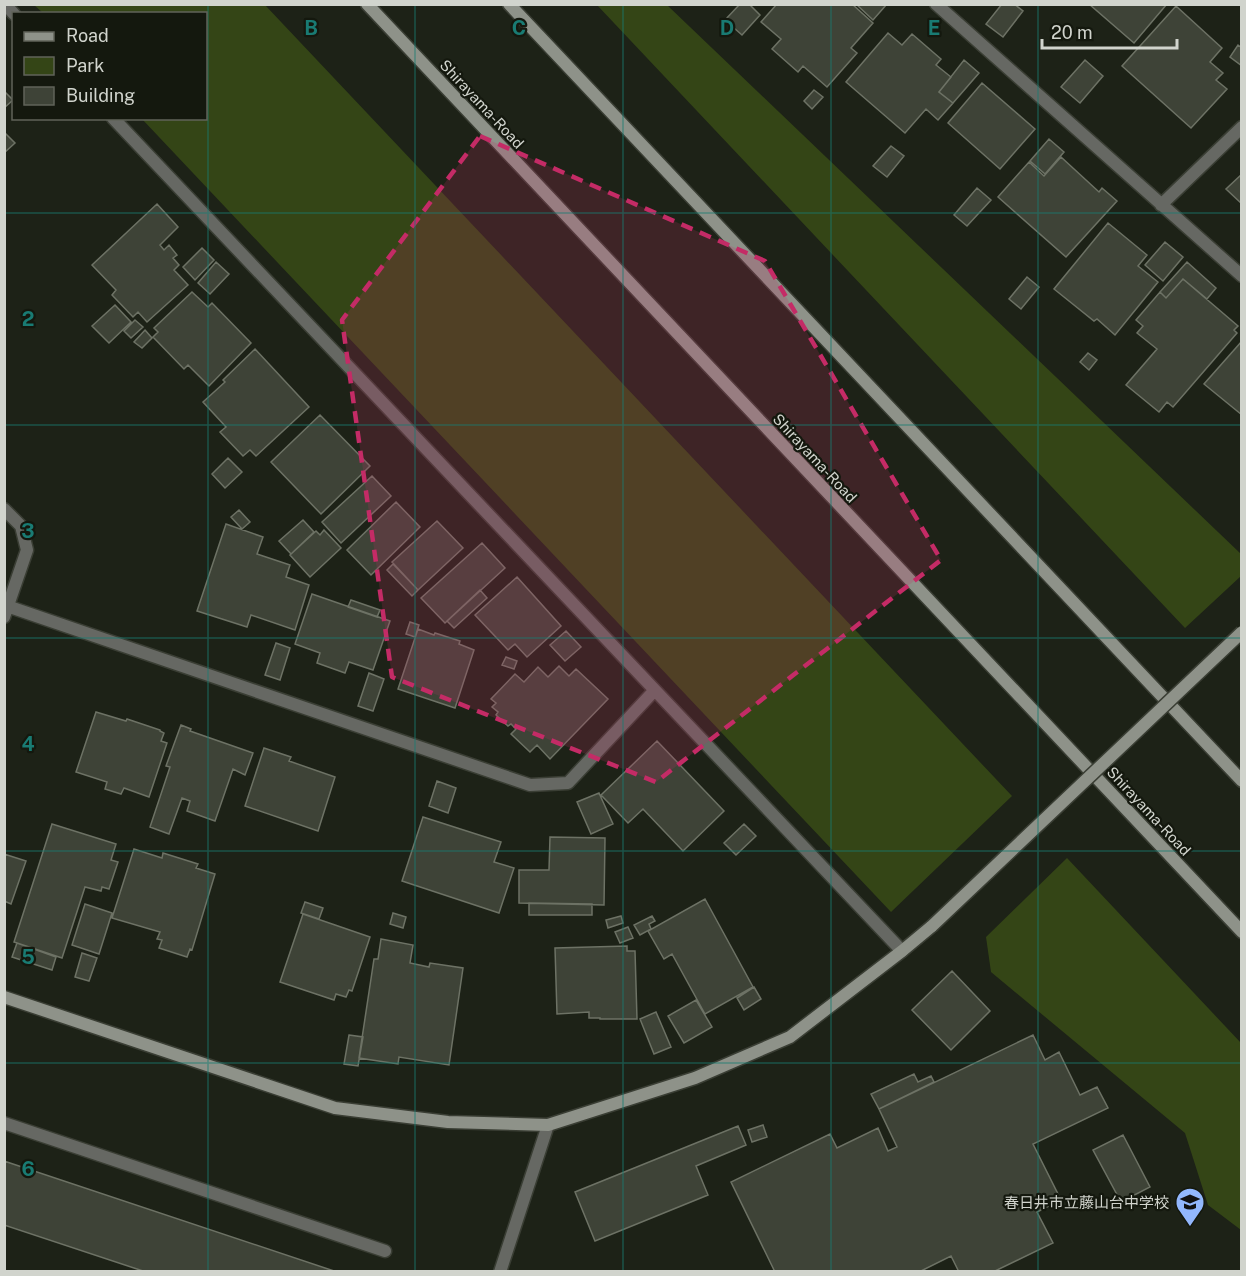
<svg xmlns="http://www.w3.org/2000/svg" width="1246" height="1276" font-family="'Public Sans','Noto Sans JP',sans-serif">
  <rect width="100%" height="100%" fill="#1d2217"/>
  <path fill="#344516" d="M34,5h231l747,791 -121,116 -749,-793 64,-1v-104l-163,-1z
    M597,5h70l574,549v22l-56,52z
    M1067,858l174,185v187l-33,-25 -23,-72 -194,-161 -5,-35z"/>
  <path fill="#3e4337" stroke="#6d7265" stroke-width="1.5" d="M740,4h9l11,11 -18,20 -17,-15z
    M777,4h75l21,19 -22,25 6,5 -30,34 -24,-21 -5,6 -26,-23 9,-10 -20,-17z
    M856,4h31l-14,16z
    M1002,4h12l9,7 -20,26 -17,-13z
    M1089,4h78l-33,39z
    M1176,6l46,42 -12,14 13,11 -7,7 11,9 -36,39 -69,-62z
    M888,33l14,12 10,-11 29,25 -5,6 15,12 -12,15 14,11 -15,17 -12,-11 -21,24 -59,-51z
    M1238,45l4,3v18l-12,-9z
    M964,60l15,13 -26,30 -14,-11z
    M1085,60l18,16 -23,27 -19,-16z
    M982,83l53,46 -35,40 -52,-46z
    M814,90l9,7 -11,12 -8,-8z
    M4,91l9,9 -9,8z
    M4,132l11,11 -11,10z
    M1049,139l15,13 -19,22 -15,-13z
    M891,146l13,10 -17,21 -14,-11z
    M1061,157l38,35 3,-4 15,13 -51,56 -68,-60 31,-35 15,14z
    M1242,174v30l-16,-15z
    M977,188l14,12 -24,26 -13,-11z
    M157,204l21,23 -18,18 4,5 5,-5 8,10 -4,3 6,7 -5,5 14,15 -41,37 -9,-10 -5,5 -21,-22 4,-5 -24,-25z
    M1108,223l39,32 -9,11 20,16 -43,53 -18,-16 -3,2 -40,-32z
    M1165,242l18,15 -20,24 -18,-16z
    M202,248l12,12 -19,20 -12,-13z
    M216,262l13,12 -19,20 -12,-11z
    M1187,262l29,26 -9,11 -24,-20 -17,19 -6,-6z
    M1027,277l12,10 -18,22 -12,-10z
    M1183,279l55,47 -4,4 3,3 -64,74 -6,-5 -8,10 -33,-27 31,-36 -20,-16 6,-7 -7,-6 24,-28 6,6z
    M192,292l16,15 4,-4 39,40 -42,43 -21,-21 -4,4 -31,-32 5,-5 -4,-4z
    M115,305l16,17 -22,21 -17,-17z
    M135,320l8,7 -12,11 -7,-7z
    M145,330l7,8 -10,10 -8,-6z
    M1242,341v74l-38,-31z
    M255,349l54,58 -53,49 -6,-6 -7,6 -23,-24 6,-5 -23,-25 22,-20 -2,-2z
    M1088,353l9,7 -8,10 -9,-8z
    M320,415l50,51 -49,48 -50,-52z
    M228,458l14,14 -17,16 -13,-14z
    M372,476l19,20 -50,47 -19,-21z
    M396,502l24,25 -49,48 -24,-25z
    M239,510l11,12 -8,7 -11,-12z
    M303,520l11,12 -23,22 -12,-13z
    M437,521l26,27 -45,42 -26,-28z
    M226,524l37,13 -6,17 33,11 -4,12 23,8 -14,45 -44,-15 -4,12 -50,-16z
    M324,530l17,18 -31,29 -20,-22 26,-24 4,4z
    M482,543l23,25 -60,55 -24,-25z
    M393,564l25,26 -6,6 -25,-26z
    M517,577l44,49 -34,31 -12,-13 -7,6 -33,-35z
    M480,590l7,8 -33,30 -7,-7z
    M312,594l78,27 -17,49 -24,-8 -4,11 -28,-10 3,-10 -25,-9z
    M351,600l29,10 -3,7 -29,-10z
    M410,622l9,3 -4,12 -9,-3z
    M418,629l16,6 1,-2 25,8 -1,3 15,6 -19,58 -57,-19z
    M566,631l15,16 -16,14 -15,-16z
    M276,643l14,5 -10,32 -15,-5z
    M506,657l11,4 -3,8 -12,-4z
    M559,666l10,10 7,-7 32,30 -58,60 -13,-14 -7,7 -19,-18 5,-5 -5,-5 -3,2 -12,-11 2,-3 -6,-5 4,-4 -5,-4 24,-25 9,8 14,-15 10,10z
    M369,673l15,6 -11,32 -15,-5z
    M96,712l30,9 1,-2 33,11v1l4,2 -3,8 6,2 -18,54 -25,-9 -3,6 -16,-5 2,-7 -31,-10z
    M181,725l10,4 -1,2 63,22 -8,22 -12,-6 -18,52 -28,-10 3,-10 -8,-3 -13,36 -19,-7 20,-60 -4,-1z
    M657,741l67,70 -41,40 -40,-42 -15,14 -27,-28z
    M264,748l27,9 -2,4 46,16 -17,54 -73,-25z
    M437,781l19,7 -8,25 -19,-7z
    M599,793l14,31 -22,10 -14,-32z
    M423,817l78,25 -7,20 20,6 -15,45 -97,-32z
    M52,824l64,20 -5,16 7,2 -9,27 -7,-2 -1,4 -16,-4 -23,71 -48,-16z
    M744,824l12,12 -20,19 -12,-12z
    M550,837l55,1 -1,67 -85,-2v-33h30z
    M134,849l28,9 1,-5 35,11 -2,4 19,6 -23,76 -2,-1 -3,8 -28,-9 3,-8 -5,-1 3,-7 -48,-14z
    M4,854l22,7 -15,43 -7,-3z
    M705,899l48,88 -48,27 -33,-60 -8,5 -16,-28z
    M305,902l18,6 -4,11 -18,-6z
    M529,903l63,1v11h-63z
    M85,904l27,9 -13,41 -27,-9z
    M393,913l13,4 -3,11 -13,-4z
    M303,914l67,23 -18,54 -3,-1 -3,7 -10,-3 -2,6 -54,-18z
    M621,916l2,7 -15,5 -2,-8z
    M652,916l3,5 -6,3 2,5 -11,6 -6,-10z
    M628,927l5,11 -13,5 -5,-11z
    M381,939l32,6 -3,18 19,4 1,-4 33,5 -14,97 -50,-8 -1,7 -39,-6 15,-99h4z
    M17,943l39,14 -4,13 -40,-13z
    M627,946v5h8l2,68h-37v-1h-11v-6l-32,2 -2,-66z
    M82,953l15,5 -8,23 -14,-4z
    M952,971l38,40 -39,39 -39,-40z
    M754,987l7,12 -17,11 -7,-12z
    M696,1000l16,27 -28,16 -16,-27z
    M656,1012l15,35 -17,7 -14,-35z
    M349,1035l14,2 -5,29 -14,-2z
    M1033,1035l12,25 14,-8 21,43 17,-8 11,21 -75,36 28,56 -24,12 16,31 -60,29h-34l-8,-16 -32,16h-144l-44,-90 99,-48 7,14 41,-20 10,23 9,-4 -18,-38z
    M914,1074l4,8 13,-6 3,6 -55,27 -8,-15z
    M763,1125l4,12 -15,5 -4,-12z
    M738,1126l8,19 -50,21 12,29 -113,46 -20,-49z
    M1123,1135l27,52 -29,15 -28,-52z
    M4,1161l333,111h-191l-142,-47z"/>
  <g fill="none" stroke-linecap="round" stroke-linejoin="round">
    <g stroke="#3a3e34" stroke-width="15">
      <path id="lane" d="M4,1123l381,128"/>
    </g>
    <g stroke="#3a3e34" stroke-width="15">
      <path id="street" d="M5,4l9,10
        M936,4l306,272
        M113,118l789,833
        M1161,205l81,-78
        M4,509l17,17 6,24 -23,67
        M4,605l526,180 38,-2 86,-92
        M500,1272l48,-147"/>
    </g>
    <g stroke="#3a3e34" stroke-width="15">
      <path id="secondary" d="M367,4l875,928
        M509,4l733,777
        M4,997l331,111 113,14 100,3 147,-47 95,-41 112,-86 30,-25"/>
    </g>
    <use href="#lane" stroke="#666863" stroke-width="12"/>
    <use href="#street" stroke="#666863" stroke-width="12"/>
    <use href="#secondary" stroke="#8e9289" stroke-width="12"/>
    <g stroke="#3a3e34" stroke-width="15" stroke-linecap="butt">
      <path id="secondary-bridge" d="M932,926l310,-294"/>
    </g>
    <use href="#secondary-bridge" stroke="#8e9289" stroke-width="12"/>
  </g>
  <path fill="#c42b66" fill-opacity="0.2" stroke="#c42b66" stroke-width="4.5" stroke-dasharray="12 8" stroke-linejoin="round" d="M480,136l285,125 176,299 -285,222 -264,-105 -50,-357z"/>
  <path fill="none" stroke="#197b73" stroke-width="1.5" stroke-opacity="0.55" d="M208,4v1268M415,4v1268M623,4v1268M831,4v1268M1038,4v1268M4,213h1238M4,425h1238M4,638h1238M4,851h1238M4,1063h1238"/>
  <defs>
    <g id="school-pin" transform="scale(1.5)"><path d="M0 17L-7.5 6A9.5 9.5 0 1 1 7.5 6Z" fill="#92b7fd" stroke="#14180e"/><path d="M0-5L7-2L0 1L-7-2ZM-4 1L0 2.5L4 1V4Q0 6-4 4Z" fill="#111"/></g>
  </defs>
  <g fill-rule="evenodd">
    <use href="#school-pin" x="1190" y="1202"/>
  </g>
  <g text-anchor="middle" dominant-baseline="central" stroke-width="4.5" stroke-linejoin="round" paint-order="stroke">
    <g font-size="15" fill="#d1d4cd" stroke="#14180e">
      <text transform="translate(482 104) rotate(47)">Shirayama-Road</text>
      <text transform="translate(815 458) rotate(47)">Shirayama-Road</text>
      <text transform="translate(1149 811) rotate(47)">Shirayama-Road</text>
    </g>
    <g font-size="15" fill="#d1d4cd" stroke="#14180e" text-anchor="end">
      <text x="1169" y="1202">春日井市立藤山台中学校</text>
    </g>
  </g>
  <g font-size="20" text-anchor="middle" font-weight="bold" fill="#197b73" stroke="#14180e" stroke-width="4.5" stroke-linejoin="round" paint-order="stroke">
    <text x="311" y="35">B</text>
    <text x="519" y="35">C</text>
    <text x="727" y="35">D</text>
    <text x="934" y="35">E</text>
    <text x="28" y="326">2</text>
    <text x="28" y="538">3</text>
    <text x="28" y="751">4</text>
    <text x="28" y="964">5</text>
    <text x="28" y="1176">6</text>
  </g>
  <rect width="1246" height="1276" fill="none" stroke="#d1d4cd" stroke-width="12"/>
  <rect x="12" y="12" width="195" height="108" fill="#14180e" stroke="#60635a" stroke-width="1.5"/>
  <rect x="24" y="32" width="30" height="9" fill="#8e9289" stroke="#60635a" stroke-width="1.5"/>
  <text x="66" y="42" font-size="18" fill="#d1d4cd">Road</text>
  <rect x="24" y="57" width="30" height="18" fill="#344516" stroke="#60635a" stroke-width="1.5"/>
  <text x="66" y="72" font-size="18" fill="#d1d4cd">Park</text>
  <rect x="24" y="87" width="30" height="18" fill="#3e4337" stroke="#60635a" stroke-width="1.5"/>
  <text x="66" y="102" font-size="18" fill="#d1d4cd">Building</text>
  <path d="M1042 39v9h135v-9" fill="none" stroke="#d1d4cd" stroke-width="3"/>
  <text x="1051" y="39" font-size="18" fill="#d1d4cd" stroke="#14180e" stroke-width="4.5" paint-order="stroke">20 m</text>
</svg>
